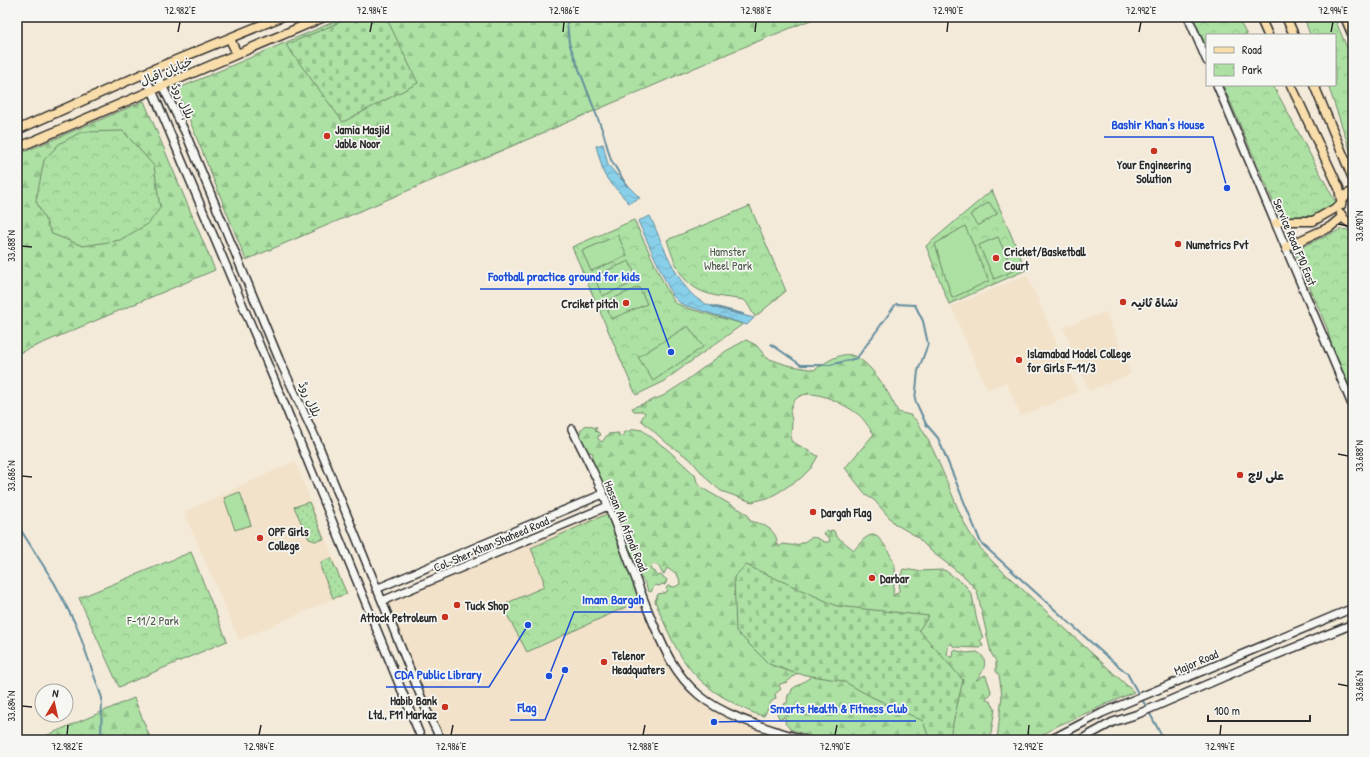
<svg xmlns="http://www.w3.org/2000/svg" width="1370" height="757" font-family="'Patrick Hand','Playpen Sans Arabic',sans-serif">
  <defs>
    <pattern id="grass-dots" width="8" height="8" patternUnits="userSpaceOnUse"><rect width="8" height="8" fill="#ace1a3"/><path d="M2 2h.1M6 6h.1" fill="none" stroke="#94c18c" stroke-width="1.8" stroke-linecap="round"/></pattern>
    <pattern id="forest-firs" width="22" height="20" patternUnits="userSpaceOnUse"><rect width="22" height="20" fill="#ace1a3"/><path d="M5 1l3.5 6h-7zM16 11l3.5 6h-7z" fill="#94c18c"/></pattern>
    <pattern id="cemetery-stones" width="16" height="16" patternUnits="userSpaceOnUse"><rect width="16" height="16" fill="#ace1a3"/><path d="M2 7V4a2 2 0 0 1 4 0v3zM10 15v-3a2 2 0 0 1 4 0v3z" fill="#94c18c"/></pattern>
    <pattern id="park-crowns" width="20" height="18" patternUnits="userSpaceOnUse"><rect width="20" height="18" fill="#ace1a3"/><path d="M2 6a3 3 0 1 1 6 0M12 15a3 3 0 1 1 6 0" fill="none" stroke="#94c18c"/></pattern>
    <pattern id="water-waves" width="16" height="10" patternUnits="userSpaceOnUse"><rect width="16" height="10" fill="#88cfe9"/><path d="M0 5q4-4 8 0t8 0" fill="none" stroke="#76b2c8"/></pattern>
  </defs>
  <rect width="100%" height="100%" fill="#f4eada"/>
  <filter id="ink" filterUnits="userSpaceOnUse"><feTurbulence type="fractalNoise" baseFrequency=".025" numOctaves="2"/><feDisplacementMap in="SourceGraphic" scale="8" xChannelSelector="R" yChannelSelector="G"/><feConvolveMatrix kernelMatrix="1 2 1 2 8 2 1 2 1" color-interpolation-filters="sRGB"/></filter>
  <g filter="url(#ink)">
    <path fill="#f2e2c9" d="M1027,275l51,117 -57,24 -15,-34 -19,8 -36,-84z
      M1106,312l25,62 -42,17 -26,-64z
      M295,461l53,134 -19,6 -90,39 -55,-128z
      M608,511l62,138 22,33 21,18 102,40h-373l-58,-136z"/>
    <path fill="url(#grass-dots)" stroke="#6c8667" d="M309,502l15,37 -9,2 -6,-2 -15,-32z
      M331,558l16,36 -14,4 -12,-29v-7z"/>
    <path fill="url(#forest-firs)" stroke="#6c8667" d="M345,17h473l-84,34 -488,209 -69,-171z
      M144,101l71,169 -198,84v-199z
      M746,340l10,5 11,13 20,7 27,5c9,-6 26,-18 37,-15 20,5 39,40 47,57 3,1 8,2 12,3 16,8 43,84 52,103 9,20 19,32 34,47l138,127 -77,34 -22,14h-38l5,-45 -3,-20 -3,-4v-10l-5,-8 -14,-62 -11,-13 -34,-26 -16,-16 -21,-12 -21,-24 -7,-4 -22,-28 29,-34c-5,-6 -10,-15 -15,-19 -14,-11 -57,-35 -67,-10 -4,9 0,10 0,17 0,7 -2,12 -1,19l27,15 -7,12 -10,10 -30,19 -19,5 -31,-11 -13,-11 -18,-21 -22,-15 -27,-24 4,-7 -3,-2h-8l-2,-3 31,-12 17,-11 46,-34z
      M587,425l1,1 9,2 -2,3 3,1 3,3 -3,1v3l4,3 6,-8 11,-1 -1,3 7,-1 -2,-2 12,-4 7,1 26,20 27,25 2,7 5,6 31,18 8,4 6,4 3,7c11,2 24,7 27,19l-2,5 3,-1 1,3 4,-3c4,0 8,2 12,1 15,-2 13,-14 29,-3h5l1,-3 -7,-6 4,-3 3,3 1,-3 3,1 2,5 18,14c5,-5 11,-15 19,-15 8,0 21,25 22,32 1,10 -2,19 -2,29l6,-5 1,-13 3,-9 14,2 26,-1 3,1 19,14 7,10 5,26 6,17 -3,2 3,6 -3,2 -26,-1 -2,-3h-3l-2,10 3,3h3l1,-7 12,3 11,-1c13,6 7,21 -1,28h1l8,-5 1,1 5,15 -1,4 -4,3v1l5,3 4,7 -5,31h-169l-31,-11 -5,-6 1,-4 -3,-2 -1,2 -3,-1 -2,-5 2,-4 6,1 -1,-6 3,-1 1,-8 3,-2 1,-4 22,-14 -14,-4 -13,11 -7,2 -1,2 2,3 -6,5 1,4 -5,4 -7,14c-11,-2 -24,-9 -34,-15 -45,-24 -56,-55 -75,-100l3,-7 6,-1 4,-2 -2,-3 2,-2 7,1 5,-3 -1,-6 -4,-6h-2l-6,-4 -3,6 -2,-1c-2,-5 -4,-10 -10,-8l-2,2 1,3 5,3 2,3 3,-1 6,5 -2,5 -3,-1 -2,2 -5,-1 -4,7 -3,-1c-1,-4 -3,-9 -6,-12 -2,-3 -3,-1 -4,-5 -3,-8 -6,-16 -8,-24l-2,-1 -5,-8 3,-9 -7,-4 -27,-64 1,-11 -6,-2c-5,-9 -13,-20 0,-26z
      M134,698l17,42h-115z"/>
    <path fill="url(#cemetery-stones)" stroke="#6c8667" d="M352,17h34l32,66 -75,39 -57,-77z
      M746,565l91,41 92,10 -10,14 44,50 -13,56 -21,2 -6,-17 -53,-25 -27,-15 -49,-8 -25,-9 -33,-33 -2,-54z"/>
    <path fill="url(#park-crowns)" stroke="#6c8667" d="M1193,17h44l10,18h-40v14z
      M1304,17h30l19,45v97l-25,-74h7v-50h-25z
      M1223,85h50l63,118c-19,13 -35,21 -58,10z
      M123,131l31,35 6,42 -12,16 -28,16 -37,6 -31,-12 -16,-33 8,-41 15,-16 22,-12z
      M992,190l34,80 -77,34 -23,-58z
      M750,206l36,85 -31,26 -8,-14 -3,-3c-9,-2 -18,-2 -27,-4 -34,-7 -40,-26 -50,-56z
      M634,220l32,68 9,15 15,6 53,15 -82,59 -25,12 -64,-148z
      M1342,229l11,2v165l-21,-49 -5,-19 -33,-78z
      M607,514l34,86 -114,52 -21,-39v-6l1,-4 37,-16 -1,-8 -12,-31z
      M191,552l36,89 -108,46 -40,-89z"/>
    <path fill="#ace1a3" stroke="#6c8667" d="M989,202l8,12 -19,12 -8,-11z
      M965,226l24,55 -37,17 -17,-54z
      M618,235l9,21 -36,15 -9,-20z
      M998,237l15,34 -19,8 -15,-34z
      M629,261l9,20 -36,15 -8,-20z
      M639,287l8,17 -36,15 -6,-17z
      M688,326l15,21 -50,34 -15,-24z
      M240,492l11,33 -16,5 -11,-32z"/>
    <path fill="url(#water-waves)" stroke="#638d9d" d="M603,144l5,21 10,11 22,22 -11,5 -21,-23 -4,-6 -8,-28z
      M650,216c10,22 28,71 49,84 15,10 37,13 55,18l-7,7 -60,-19 -7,-3 -8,-8 -34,-74z"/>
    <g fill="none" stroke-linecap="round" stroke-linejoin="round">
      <path stroke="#638d9d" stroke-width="2" d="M559,17l8,5 2,21 34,89 8,28 16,26
        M712,306l31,8
        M771,344l30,21h29l27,-7 39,-54 19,1 8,16 5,23 -10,27 -3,29 11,24 12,14 43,105 123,111 23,19 12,22
        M17,524l38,60 22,43 25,71 -1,42
        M1142,699l22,41"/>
      <g stroke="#2b2b2b" stroke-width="10">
        <path id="minor" d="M1188,17l19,44
          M154,69l32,65 93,225 37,80 110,270 15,31
          M143,75l9,15 129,306 141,344
          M1217,85l136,322
          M572,429c13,26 27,52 37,79 14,35 26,71 40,105 13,31 23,59 50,82 27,23 72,34 105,45
          M376,589l227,-95
          M382,601l226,-95
          M1050,740l52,-27 251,-105
          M1080,740l33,-18 25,-8 123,-53 92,-37"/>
      </g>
      <g stroke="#2b2b2b" stroke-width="11">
        <path id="major" d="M1260,17l8,18
          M1286,17l8,18
          M1345,17l8,19
          M230,39l7,15
          M1291,85l48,103 2,12
          M1314,85l39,94
          M17,130l137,-61 127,-52
          M17,148l307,-131
          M1341,203l6,-9 6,-2
          M1341,214c2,5 7,9 12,10
          M1276,223l6,-2h31l28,-16
          M1286,247l44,-20 12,-10"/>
      </g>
      <use href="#minor" stroke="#f6f6f2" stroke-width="7"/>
      <use href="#major" stroke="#f9deab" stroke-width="8"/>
    </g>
  </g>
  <path fill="none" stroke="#2b2b2b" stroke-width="1.5" d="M178,32l2,-10M370,32l2,-10M563,32l1,-10M755,32l1,-10M947,32l1,-10M1139,32l2,-10M1331,32l2,-10M1338,224l10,2M22,246l10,1M1338,454l10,2M22,476l10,1M1338,684l10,2M22,706l10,1M67,735l1,-10M259,735l2,-10M451,735l2,-10M643,735l2,-10M835,735l2,-10M1028,735l1,-10M1220,735l1,-10"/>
  <g fill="#c8321e" stroke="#f6f6f2" stroke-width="1.5">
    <circle cx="327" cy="136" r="4"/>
    <circle cx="1154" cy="151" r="4"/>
    <circle cx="1178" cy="244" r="4"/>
    <circle cx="996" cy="258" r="4"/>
    <circle cx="1123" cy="302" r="4"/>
    <circle cx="626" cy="303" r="4"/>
    <circle cx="1019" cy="360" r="4"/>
    <circle cx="1240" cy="475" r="4"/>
    <circle cx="813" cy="512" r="4"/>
    <circle cx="260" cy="538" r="4"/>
    <circle cx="872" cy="578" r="4"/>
    <circle cx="457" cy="605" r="4"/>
    <circle cx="445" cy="617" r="4"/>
    <circle cx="604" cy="662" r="4"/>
    <circle cx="445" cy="707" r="4"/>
  </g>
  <g text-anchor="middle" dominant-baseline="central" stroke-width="3.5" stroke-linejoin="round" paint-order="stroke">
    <g font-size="12" fill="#2b2b2b" stroke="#f6f6f2">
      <text transform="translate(166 71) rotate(-23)">خیابان اقبال</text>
      <text transform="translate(183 101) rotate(65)">ہلال روڈ</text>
      <text transform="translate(1295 242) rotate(67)">Service Road F10 East</text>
      <text transform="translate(310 399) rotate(66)">ہلال روڈ</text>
      <text transform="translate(626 526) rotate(68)">Hassan Ali Afandi Road</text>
      <text transform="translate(491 544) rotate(-23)">Col. Sher Khan Shaheed Road</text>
      <text transform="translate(1196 662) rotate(-23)">Major Road</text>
    </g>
    <g font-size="12" font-weight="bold" fill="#2b2b2b" stroke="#f6f6f2" text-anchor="start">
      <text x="335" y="129">Jamia Masjid<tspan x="335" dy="14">Jable Noor</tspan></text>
      <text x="1154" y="164" text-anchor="middle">Your Engineering<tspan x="1154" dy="14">Solution</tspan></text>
      <text x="1186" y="244">Numetrics Pvt</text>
      <text x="1004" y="251">Cricket/Basketball<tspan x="1004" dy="14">Court</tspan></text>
      <text x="1131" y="302">نشاۃ ثانیہ</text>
      <text x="618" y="303" text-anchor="end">Crciket pitch</text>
      <text x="1027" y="353">Islamabad Model College<tspan x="1027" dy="14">for Girls F-11/3</tspan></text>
      <text x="1248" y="475">علی لاج</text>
      <text x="821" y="512">Dargah Flag</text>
      <text x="268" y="531">OPF Girls<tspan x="268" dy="14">College</tspan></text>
      <text x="880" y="578">Darbar</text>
      <text x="465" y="605">Tuck Shop</text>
      <text x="437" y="617" text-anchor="end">Attock Petroleum</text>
      <text x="612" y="655">Telenor<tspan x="612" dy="14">Headquaters</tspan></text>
      <text x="437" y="700" text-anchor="end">Habib Bank<tspan x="437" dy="14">Ltd., F11 Markaz</tspan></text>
    </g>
    <g font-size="12" fill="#4b5849" stroke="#f6f6f2">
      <text x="728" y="251">Hamster<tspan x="728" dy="14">Wheel Park</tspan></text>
      <text x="153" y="620">F-11/2 Park</text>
    </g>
  </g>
  <path fill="none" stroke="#1d4ed8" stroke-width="1.5" d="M1227 188L1213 137H1104M671 352L648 289H480M549 676L574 612H652M528 625L489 687H386M565 670L545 720H510M714 722L762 721H916"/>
  <g fill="#1d4ed8" stroke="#f6f6f2" stroke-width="1.5">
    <circle cx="1227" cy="188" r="4"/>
    <circle cx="671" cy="352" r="4"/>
    <circle cx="549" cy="676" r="4"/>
    <circle cx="528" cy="625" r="4"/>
    <circle cx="565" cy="670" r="4"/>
    <circle cx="714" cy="722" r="4"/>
  </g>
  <g font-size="13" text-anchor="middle" font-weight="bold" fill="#1d4ed8" stroke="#f6f6f2" stroke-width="3.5" stroke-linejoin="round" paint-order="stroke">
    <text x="1158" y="129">Bashir Khan's House</text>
    <text x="564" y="281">Football practice ground for kids</text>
    <text x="613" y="604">Imam Bargah</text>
    <text x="438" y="679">CDA Public Library</text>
    <text x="527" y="712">Flag</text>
    <text x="839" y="713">Smarts Health &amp; Fitness Club</text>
  </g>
  <rect width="1370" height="757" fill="none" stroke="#f6f6f2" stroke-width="44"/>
  <rect x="1206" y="34" width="130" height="52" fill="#f6f6f2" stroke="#a5a5a2"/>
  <rect x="1214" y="47" width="20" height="6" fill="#f9deab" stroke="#a5a5a2"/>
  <text x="1242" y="54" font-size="12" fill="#2b2b2b">Road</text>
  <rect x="1214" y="64" width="20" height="12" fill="url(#park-crowns)" stroke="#a5a5a2"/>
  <text x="1242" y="74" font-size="12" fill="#2b2b2b">Park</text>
  <g transform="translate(54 703) rotate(9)"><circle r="19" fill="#f6f6f2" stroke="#a5a5a2"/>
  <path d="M0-3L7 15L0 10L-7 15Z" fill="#c8321e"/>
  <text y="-6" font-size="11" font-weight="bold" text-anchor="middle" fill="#2b2b2b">N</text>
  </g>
  <path d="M1208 715v6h102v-6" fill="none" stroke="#2b2b2b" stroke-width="2"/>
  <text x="1214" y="715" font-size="12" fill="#2b2b2b" stroke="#f6f6f2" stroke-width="3" paint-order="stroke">100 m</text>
  <rect x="22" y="22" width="1326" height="713" fill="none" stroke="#2b2b2b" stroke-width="1.5"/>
  <g font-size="10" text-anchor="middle" fill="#2b2b2b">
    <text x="180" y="14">72.982°E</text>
    <text x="372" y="14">72.984°E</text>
    <text x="564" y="14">72.986°E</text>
    <text x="756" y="14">72.988°E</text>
    <text x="948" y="14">72.990°E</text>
    <text x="1141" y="14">72.992°E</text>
    <text x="1333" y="14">72.994°E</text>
    <text transform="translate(1359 226) rotate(-90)" y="4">33.690°N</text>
    <text transform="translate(11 246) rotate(-90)" y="4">33.688°N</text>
    <text transform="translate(1359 456) rotate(-90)" y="4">33.688°N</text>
    <text transform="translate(11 476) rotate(-90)" y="4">33.686°N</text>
    <text transform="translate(1359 686) rotate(-90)" y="4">33.686°N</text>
    <text transform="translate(11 706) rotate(-90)" y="4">33.684°N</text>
    <text x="67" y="750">72.982°E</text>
    <text x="259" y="750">72.984°E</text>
    <text x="451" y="750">72.986°E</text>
    <text x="643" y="750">72.988°E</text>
    <text x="835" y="750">72.990°E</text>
    <text x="1028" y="750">72.992°E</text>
    <text x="1220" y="750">72.994°E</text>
  </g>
</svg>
